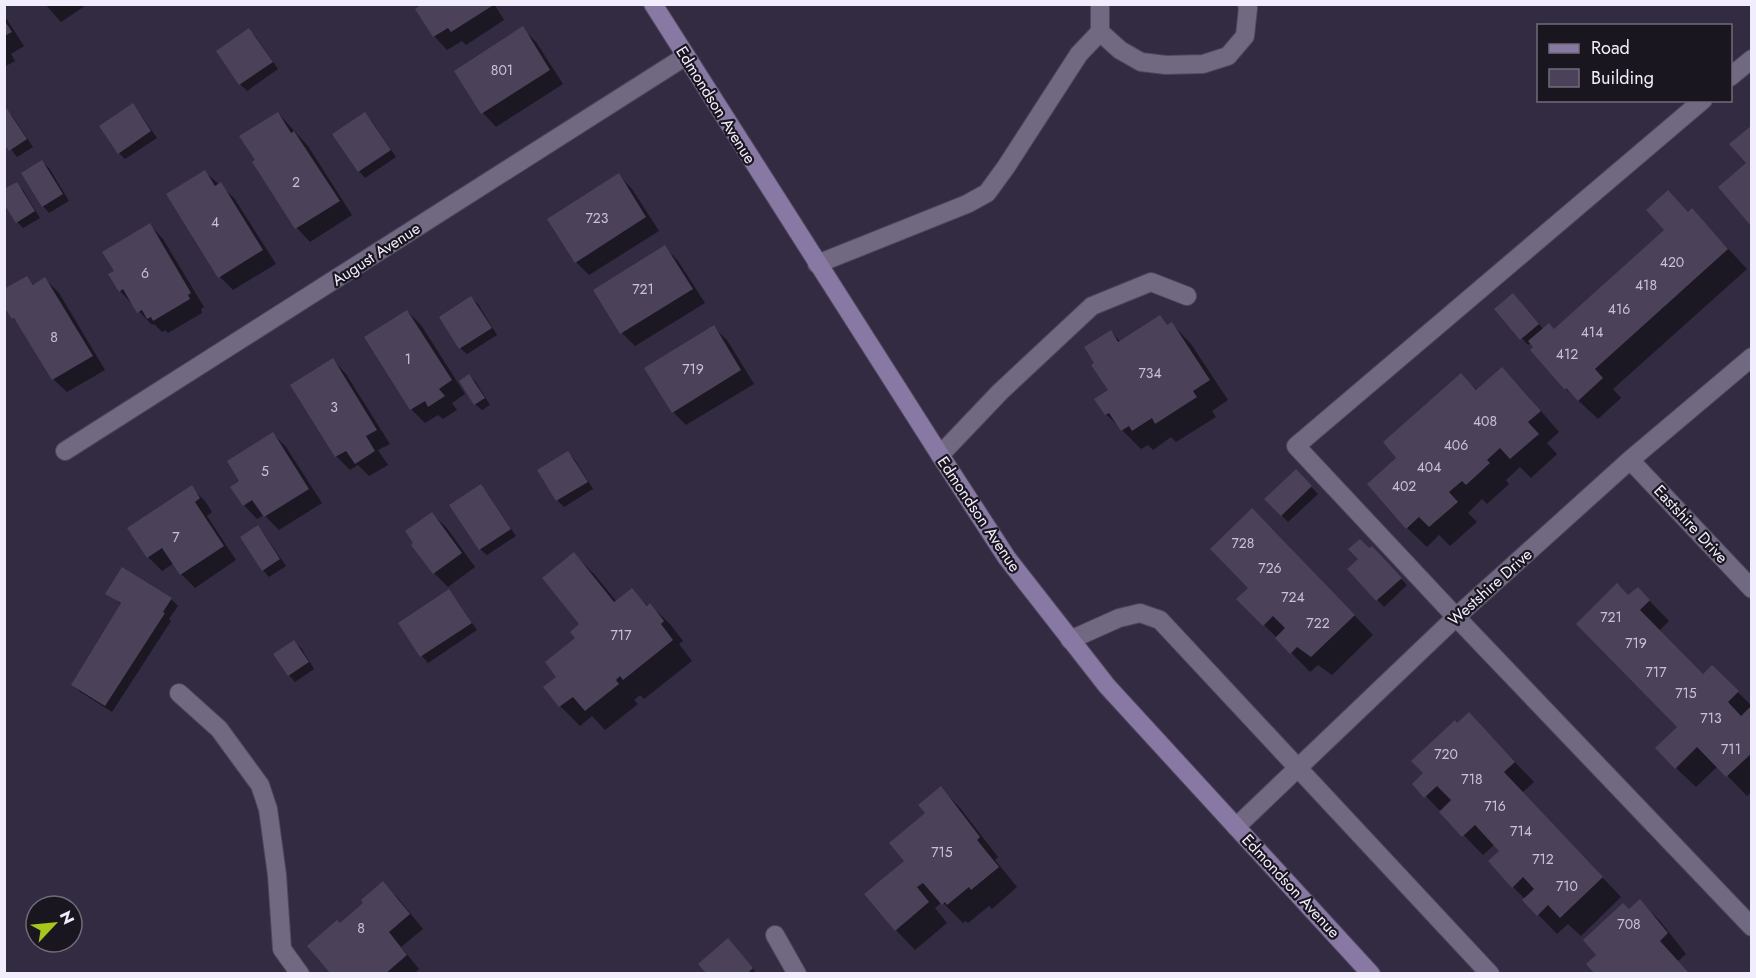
<svg xmlns="http://www.w3.org/2000/svg" width="1756" height="978" font-family="Jost,sans-serif">
  <rect width="100%" height="100%" fill="#332b42"/>
  <path fill="#0007" d="M45,4h43l-27,18z
    M425,4h69l10,16 -38,25 -4,-4 -15,9 -13,-14z
    M4,15l20,31 -13,8 4,7 -11,6z
    M522,28l14,14 27,42 -67,43 -13,-14 -27,-41z
    M249,30l7,7 22,32 -31,22 -7,-7 -22,-32z
    M132,105l7,7 18,26 -32,21 -6,-6z
    M7,111l6,6 20,30 -16,10 -13,-16z
    M278,113l30,33 44,69 -42,27 -13,-14 -43,-65z
    M364,114l7,6 25,37 -31,21 -6,-7z
    M42,162l7,6 20,33 -20,12 -6,-7z
    M205,172l29,26 42,66 -43,26 -13,-13z
    M619,175l13,14 27,42 -70,44 -13,-13z
    M16,184l7,6 17,28 -17,10 -6,-6z
    M1668,192l21,21 3,-3 55,59 -134,120 8,9 -23,21 -32,-30 -34,-39 4,-3 -5,-5 -3,3 -32,-36 24,-7 24,28 10,1 112,-101z
    M150,225l13,14 41,68 -3,2 1,4 -34,20 -3,-3 -3,2 -8,-8 -2,1 -32,-34 -4,-19z
    M665,247l13,14 27,42 -70,43 -13,-13z
    M27,278l8,8 10,-7 14,14 46,77 -38,22 -14,-13 -32,-53 -8,-8z
    M471,298l7,6 19,31 -30,19 -7,-6z
    M407,311l14,14 44,69 -13,9 5,7 -14,9 -5,-4 -13,8 -14,-14 -45,-71z
    M1159,317l9,9 4,-2 19,20 37,56 -16,11 4,6 -40,25 -5,-5 -18,13 -5,-5 -7,4 -35,-35 4,-23 1,-59 10,10z
    M713,327l14,13 27,44 -68,41 -13,-13z
    M333,360l13,14 44,70 -12,6 10,15 -19,11 -11,-11 -8,5 -14,-14z
    M1502,369l20,20 37,43 -12,11 10,11 -26,24 -11,-11 -14,13 3,4 -22,20 -5,-5 -14,14 9,9 -27,24 -11,-11 -12,12 -20,-19 -9,-70 63,-83 17,16z
    M469,376l7,6 14,23 -8,5 -7,-6z
    M272,433l14,14 36,56 -43,27 -15,-15 -7,4 -13,-14 -3,-23z
    M568,453l6,6 19,30 -29,18 -7,-7z
    M1296,471l22,23 -30,28 -22,-23z
    M481,486l6,7 29,43 -29,19 -7,-6z
    M191,487l14,14 7,11 -5,4 29,44 -41,28 -14,-14 -7,-11 -12,8 -14,-14 -19,-29z
    M432,514l14,13 29,40 -27,20 -14,-14 -21,-28z
    M258,527l6,7 22,32 -17,11 -6,-7z
    M1272,529l101,106 -41,40 -14,-10 -8,7 -71,-73 11,-11z
    M1372,548l35,37 -23,22 -35,-38z
    M574,554l20,20 23,28 15,-12 16,16 2,-1 20,19 13,17 -4,3 13,17 -48,38 -4,-4 -6,5 4,4 -33,26 -13,-14 -12,10 -20,-20 -15,-19 13,-10 19,-39 4,-13z
    M1638,589l31,32 -10,10 44,45 9,-9 40,39v85l-5,5 -29,-30 -22,21 -20,-19 3,-41 -50,-130z
    M107,593l64,6 7,7 -9,13 2,2 -59,91 -33,-21 -6,-6 49,-80z
    M455,598l22,32 -49,33 -6,-7 -22,-32z
    M294,642l7,6 13,21 -19,13 -6,-7z
    M1488,734l46,48 -12,11 99,104 -40,39 -13,-12 -11,10 -33,-34 1,-1 -12,-12 -12,-36 -6,-7 -12,11 -69,-71z
    M941,788l19,20 38,49 -3,3 22,27 -25,22 -3,-3 -21,17 -3,-2 -2,2 -21,-21 -7,6 12,15 -32,27 -19,-20 11,-69 20,-48z
    M383,883l14,14 26,32 -22,18 18,22 -5,5h-81l7,-49 25,-22z
    M1640,901l20,20 26,33 -8,7 12,13h-93l1,-19 31,-44z
    M734,947l23,27h-48z"/>
  <path fill="#4b425a" d="M422,4h69l1,2 -41,26 -3,-4 -15,9 -18,-28z
    M4,20l8,12 -8,4z
    M523,26l27,44 -69,44 -27,-43z
    M249,28l24,34 -34,23 -23,-34z
    M133,103l18,28 -33,23 -19,-28z
    M7,109l20,30 -18,12 -5,-7v-34z
    M278,112l13,21 3,-2 46,70 -45,28 -43,-67 3,-2 -16,-24z
    M365,112l26,38 -33,22 -26,-38z
    M1752,125v102l-34,-40 28,-24 -17,-19z
    M42,160l21,34 -21,13 -21,-34z
    M205,170l10,16 6,-4 42,68 -45,28 -52,-84z
    M619,173l27,44 -71,46 -28,-44z
    M17,182l18,29 -19,12 -12,-19v-15z
    M1668,190l20,22 4,-4 36,41 -133,120 8,9 -25,23 -12,-13 -1,2 -35,-40 3,-3 -5,-6 21,-18 5,6 110,-99 -18,-20z
    M150,223l41,70 -3,2 2,4 -37,22 -2,-4 -4,2 -5,-9 -5,3 -14,-24 -4,3 -11,-18 6,-3 -12,-19z
    M665,245l28,44 -73,45 -27,-44z
    M27,276l6,9 12,-8 48,79 -41,24 -38,-62 -2,1 -8,-12v-18z
    M1513,293l26,31 -19,16 -26,-31z
    M471,296l21,32 -33,21 -20,-32z
    M407,310l45,70 -13,9 6,7 -17,11 -3,-6 -15,9 -46,-73z
    M1160,315l7,10 5,-3 38,58 -17,11 4,6 -42,27 -3,-6 -20,13 -3,-5 -8,5 -12,-18 -4,2 -11,-16 14,-9 -17,-25 3,-2 -10,-16 27,-17 7,12z
    M714,325l27,45 -69,43 -28,-45z
    M333,358l44,72 -11,6 9,15 -20,13 -9,-13 -11,6 -45,-72z
    M1502,367l39,44 -13,11 11,12 -29,25 -10,-11 -13,12 3,3 -24,22 -4,-4 -13,11 9,10 -29,25 -10,-10 -13,12 -39,-45 29,-26 -13,-16 78,-69 15,17z
    M469,374l16,24 -11,7 -15,-24z
    M273,432l36,57 -45,28 -12,-17 -9,6 -13,-19 9,-6 -12,-20z
    M568,451l20,31 -32,19 -19,-31z
    M1296,469l16,17 -31,30 -17,-17z
    M481,484l30,45 -32,21 -30,-45z
    M192,485l8,13 -5,4 29,44 -44,29 -18,-27 -15,10 -20,-30z
    M1252,508l103,107 -44,42 -14,-10 -7,7 -15,-16 10,-10 -12,-12 -10,10 -27,-27 12,-11 -38,-39z
    M432,512l30,41 -29,21 -22,-29 2,-2 -8,-12z
    M258,525l22,34 -18,12 -22,-34z
    M1360,539l9,9 3,-2 30,32 -26,23 -29,-32 11,-10 -10,-10z
    M574,552l40,50 18,-14 15,18 3,-3 14,18 -3,3 12,16 -50,40 -3,-4 -4,4 3,4 -34,27 -12,-14 -14,10 -16,-20 13,-10 -11,-15 30,-24 -5,-6 9,-8 -37,-46z
    M122,567l50,31 -9,14 2,1 -60,93 -34,-21 50,-82 -16,-9z
    M1617,583l11,12 10,-8 12,13 -10,10 63,64 9,-9 27,26 -11,11 13,14 11,-11v48l-26,24 -29,-30 -22,22 -20,-21 22,-21 -101,-103z
    M449,589l23,34 -52,34 -22,-34z
    M294,640l15,22 -21,14 -15,-22z
    M1469,712l46,50 -11,10 99,105 -43,41 -12,-13 -11,11 -15,-16 12,-11 -11,-12 -11,11 -24,-27 11,-10 -24,-26 -13,12 -23,-25 12,-12 -14,-14 -13,12 -12,-14 11,-11 -12,-12 44,-41 2,3z
    M941,786l39,51 -3,3 22,27 -28,23 -2,-3 -22,18 -2,-3 -3,3 -19,-22 -6,4 12,15 -34,29 -31,-37 40,-33 -15,-18 36,-30 -7,-8z
    M383,881l27,33 -21,18 18,23 -22,19h-54l-24,-28 30,-26 3,3 23,-20 -2,-3z
    M1640,899l28,34 -8,8 30,33h-95l-9,-10 10,-9 -13,-15 40,-37 6,6z
    M728,938l25,30 -6,6h-40l-9,-10z"/>
  <g fill="none" stroke-linecap="round" stroke-linejoin="round">
    <g stroke="#4f475b" stroke-width="20">
      <path id="lane" d="M1100,32l20,18 21,12 25,3 37,-1 25,-8 17,-20 3,-28 -1,-4
        M1730,77l22,-18
        M1703,100l-407,346 160,171 296,310
        M817,264l150,-60 20,-11 19,-26 73,-113 21,-22v-28
        M940,455l60,-63 92,-86 59,-24 36,14
        M1070,640l49,-22 21,-5 20,7 330,354
        M179,693l40,36 41,56 8,24 9,66 5,74 18,25"/>
    </g>
    <g stroke="#4f475b" stroke-width="20">
      <path id="street" d="M65,451l621,-395
        M1630,460l122,129
        M1236,827l220,-210 174,-157 122,-103
        M775,935l22,39"/>
    </g>
    <g stroke="#4f475b" stroke-width="20">
      <path id="secondary" d="M653,4l287,451 67,103 100,128 264,288"/>
    </g>
    <use href="#lane" stroke="#716982" stroke-width="18"/>
    <use href="#street" stroke="#716982" stroke-width="18"/>
    <use href="#secondary" stroke="#8879a4" stroke-width="18"/>
  </g>
  <g text-anchor="middle" dominant-baseline="central" stroke-width="4.5" stroke-linejoin="round" paint-order="stroke">
    <g font-size="14" fill="#c8c2d4">
      <text x="502" y="70">801</text>
      <text x="296" y="182">2</text>
      <text x="597" y="218">723</text>
      <text x="215" y="222">4</text>
      <text x="1672" y="262">420</text>
      <text x="145" y="273">6</text>
      <text x="1646" y="285">418</text>
      <text x="643" y="289">721</text>
      <text x="1619" y="309">416</text>
      <text x="1592" y="332">414</text>
      <text x="54" y="337">8</text>
      <text x="1567" y="354">412</text>
      <text x="408" y="359">1</text>
      <text x="693" y="369">719</text>
      <text x="1150" y="373">734</text>
      <text x="334" y="407">3</text>
      <text x="1485" y="421">408</text>
      <text x="1456" y="445">406</text>
      <text x="1429" y="467">404</text>
      <text x="265" y="471">5</text>
      <text x="1404" y="486">402</text>
      <text x="176" y="537">7</text>
      <text x="1243" y="543">728</text>
      <text x="1270" y="568">726</text>
      <text x="1293" y="597">724</text>
      <text x="1611" y="617">721</text>
      <text x="1318" y="623">722</text>
      <text x="621" y="635">717</text>
      <text x="1636" y="643">719</text>
      <text x="1656" y="672">717</text>
      <text x="1686" y="693">715</text>
      <text x="1711" y="718">713</text>
      <text x="1731" y="749">711</text>
      <text x="1446" y="754">720</text>
      <text x="1472" y="779">718</text>
      <text x="1495" y="806">716</text>
      <text x="1521" y="831">714</text>
      <text x="942" y="852">715</text>
      <text x="1543" y="859">712</text>
      <text x="1567" y="886">710</text>
      <text x="1629" y="924">708</text>
      <text x="361" y="928">8</text>
    </g>
    <g font-size="16" fill="#f2edfc" stroke="#1a1620">
      <text transform="translate(716 105) rotate(58)">Edmondson Avenue</text>
      <text transform="translate(376 254) rotate(-33)">August Avenue</text>
      <text transform="translate(979 514) rotate(56)">Edmondson Avenue</text>
      <text transform="translate(1691 524) rotate(47)">Eastshire Drive</text>
      <text transform="translate(1490 587) rotate(-42)">Westshire Drive</text>
      <text transform="translate(1291 886) rotate(47)">Edmondson Avenue</text>
    </g>
  </g>
  <rect width="1756" height="978" fill="none" stroke="#f2edfc" stroke-width="12"/>
  <rect x="1537" y="24" width="195" height="78" fill="#1a1620" stroke="#706c78" stroke-width="1.5"/>
  <rect x="1549" y="44" width="30" height="9" fill="#8879a4" stroke="#706c78" stroke-width="1.5"/>
  <text x="1591" y="54" font-size="18" fill="#f2edfc">Road</text>
  <rect x="1549" y="69" width="30" height="18" fill="#4b425a" stroke="#706c78" stroke-width="1.5"/>
  <text x="1591" y="84" font-size="18" fill="#f2edfc">Building</text>
  <g transform="translate(54 924) rotate(64)"><circle r="28" fill="#1a1620" stroke="#706c78" stroke-width="1.5"/>
  <path d="M0-4.5L10 22L0 15L-10 22Z" fill="#a8c71c"/>
  <text y="-9" font-size="16" font-weight="bold" text-anchor="middle" fill="#f2edfc">N</text>
  </g>
</svg>
